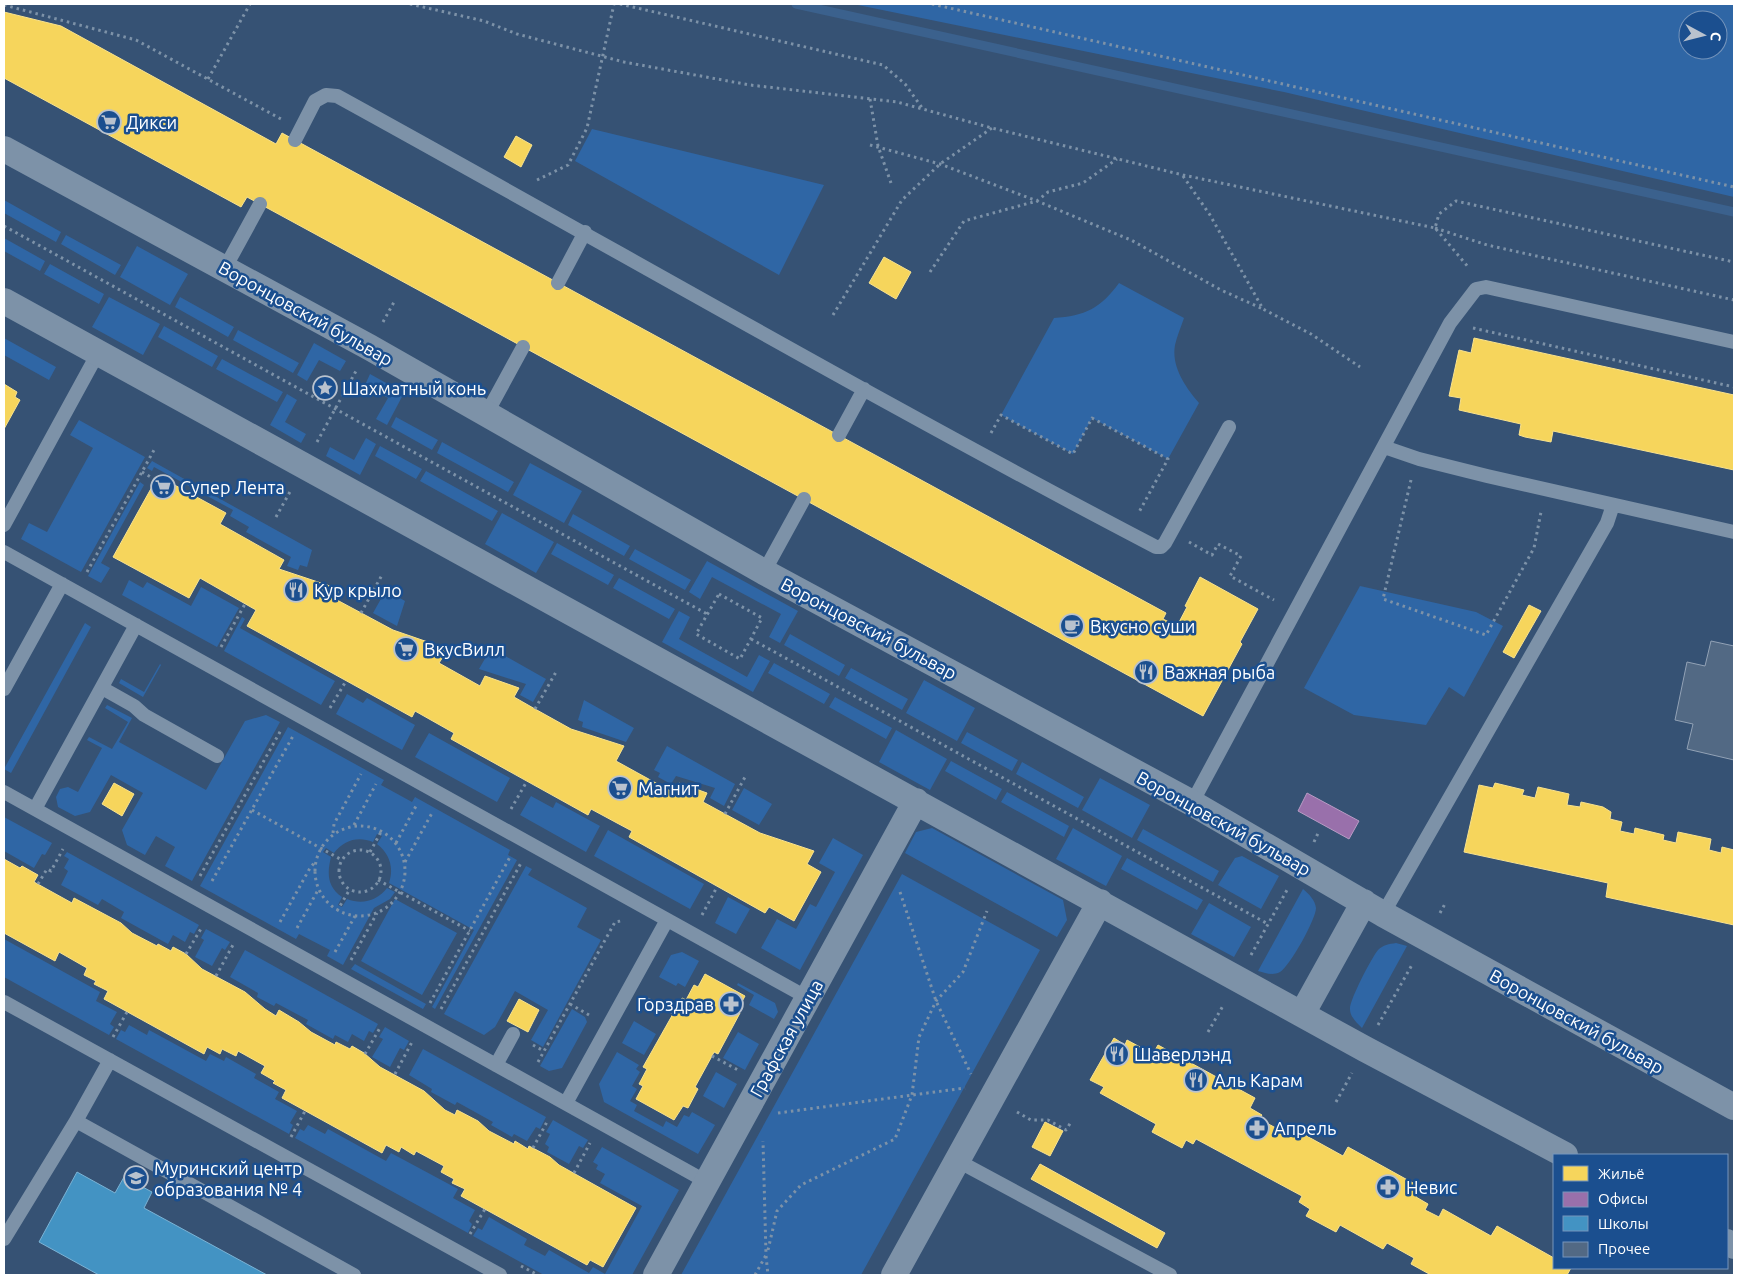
<svg xmlns="http://www.w3.org/2000/svg" width="1738" height="1279" font-family="Ubuntu,sans-serif">
  <rect width="100%" height="100%" fill="#365274"/>
  <path fill="#2f66a5" fill-rule="evenodd" d="M853,4h881v193l-450,-105zM1688,20h30v30h-30z
    M592,129l232,56 -45,90 -204,-114z
    M4,200l57,32 -5,10 -52,-29z
    M66,235l55,30 -6,10 -54,-31z
    M4,238l41,23 -5,10 -36,-20z
    M137,246l51,28 -18,31 -50,-28z
    M50,264l54,30 -5,10 -55,-30z
    M1119,283l65,35c-3,9 -7,18 -9,27 -4,22 11,43 24,58l-31,56 -76,-41 -19,36 -72,-39 53,-97c31,-2 47,-10 65,-35z
    M109,297l51,27 -17,31 -51,-28z
    M180,297l54,30 -6,10 -53,-30z
    M164,326l54,30 -6,11 -54,-30z
    M238,330l61,33 -6,10 -60,-33z
    M4,338l52,29 -7,13 -45,-25z
    M314,343l32,18 -6,10 -21,-11 -12,21 -10,-6z
    M222,359l61,33 -6,10 -61,-33z
    M370,374l34,19 -17,32 -11,-6 12,-21 -23,-13z
    M287,394l10,6 -12,22 21,12 -5,9 -31,-18z
    M396,417l42,23 -6,10 -41,-23z
    M79,420l66,37 -64,115 -60,-33 8,-16 18,9 46,-84 -23,-13z
    M366,438l10,6 -16,31 -34,-19 4,-9 24,13z
    M442,442l72,40 -6,10 -71,-39z
    M380,446l42,23 -6,10 -41,-23z
    M152,461l160,89 -5,17 -7,-2 -2,5 -11,-4 4,-9 -45,-25 3,-5 -19,-11 3,-6 -79,-43 -2,4 -5,-3z
    M530,463l52,28 -18,32 -51,-28z
    M426,471l72,40 -6,10 -72,-40z
    M140,482l4,3 -43,78 9,5 -9,15 -13,-7z
    M502,513l52,29 -18,31 -51,-29z
    M573,514l57,32 -6,10 -56,-31z
    M557,543l57,32 -6,10 -57,-31z
    M635,549l56,31 -6,10 -56,-31z
    M707,561l91,50 -18,32 -11,-6 12,-23 -69,-37 -12,22 -11,-7z
    M619,578l56,31 -6,10 -56,-31z
    M129,580l14,8 4,-6 44,24 10,-19 38,21 -22,39 -95,-52z
    M1360,586l116,26 27,14 -39,71 -15,-10 -23,38 -72,-10 -50,-27z
    M386,590l19,11 -8,25 -24,-13z
    M679,611l11,6 -11,22 68,38 12,-22 11,6 -17,31 -91,-50z
    M242,617l3,2 -5,9 95,53 -14,24 -97,-54z
    M85,623l6,4 -80,146 -7,-4z
    M790,634l55,31 -6,11 -55,-31z
    M491,648l55,31 -13,23 -13,-7 6,-11 -47,-15z
    M774,663l56,31 -6,10 -56,-31z
    M160,664l1,1 -18,32 -24,-14 2,-4 23,13z
    M851,668l57,31 -6,11 -57,-32z
    M924,680l51,28 -18,33 -51,-28z
    M347,694l16,9 4,-5 48,27 -13,25 -66,-36z
    M835,697l57,31 -6,11 -57,-32z
    M584,700l50,28 -8,14 -44,-15 1,-5 -5,-2z
    M107,705l25,13 -13,24 87,48 39,-69 21,-6 14,7 -88,159 -27,-15 10,-19 -19,-11 -11,19 -18,-10 -5,-15 21,-37 -32,-18 -21,37 -15,4 -17,-9 -2,-10 4,-8 8,-2 10,5 24,-44 -15,-8 2,-3 23,12 16,-27 -23,-14z
    M288,727l96,53 -3,5 31,17 3,-5 95,53 -2,5 9,5 -82,149 -3,-2 42,-77 -85,-47c5,-15 1,-29 -12,-39l5,-8 -5,-2 -4,8c-15,-6 -29,-2 -39,11l-8,-5 -3,4 8,5c-4,16 -4,30 11,40l-4,8 4,2 5,-8c15,6 30,2 40,-11l8,4 -5,7 -16,9 -31,57 -16,-9 3,-6 -31,-16 -3,5 -96,-53z
    M896,730l51,29 -17,31 -51,-28z
    M967,732l51,28 -6,11 -51,-28z
    M429,733l81,45 -13,24 -82,-45z
    M667,746l68,38 -11,22 -14,-8 5,-10 -39,-12 -5,8 -13,-7 2,-4 -6,-3z
    M951,761l51,28 -6,11 -51,-29z
    M1022,762l62,35 -6,11 -62,-34z
    M1100,778l50,27 -18,33 -50,-28z
    M744,788l28,16 -13,21 -27,-15z
    M1007,792l62,34 -5,11 -63,-35z
    M531,796l22,12 3,-6 44,24 -14,26 -66,-37z
    M4,817l48,26 -7,12 -3,-1 -8,14 -30,-17z
    M932,828l131,72 4,20 -10,17 -152,-84 11,-21z
    M1073,828l49,28 -16,30 -50,-27z
    M1143,829l76,42 -6,11 -76,-42z
    M608,830l96,54 -14,25 -96,-53z
    M833,838l30,17 -63,115 -39,-22 16,-29 19,10 14,-25 6,3 19,-35 -16,-9z
    M67,852l132,73 -5,9 -4,-2 -5,10 -12,-7 -5,9 -47,-26 3,-6 -22,-13 -4,6 -37,-20 7,-14 -4,-3 5,-9 -5,-3z
    M1242,856l37,20 -18,33 -43,-24 17,-27z
    M1127,858l76,42 -6,10 -76,-41z
    M526,866l6,3 -4,6 59,33 -10,19 24,13 -58,107 -12,-7 17,-30 -33,-19 -20,36 -11,8 -40,-21z
    M902,874l138,76 -179,325h-180z
    M1303,889c6,5 12,11 13,19 0,11 -26,58 -36,64 -8,4 -14,1 -22,-1z
    M728,897l22,12 -14,25 -21,-11z
    M395,899l62,34 -35,62 -61,-34z
    M1209,903l42,24 -17,30 -43,-23z
    M206,929l24,13 -5,8 -3,-2 -10,18 -17,-9 9,-17 -3,-2z
    M4,939l96,53 -4,9 21,11 -7,12 4,3 -5,8 -105,-58z
    M1396,943l11,3 -45,82c-5,-5 -12,-11 -12,-19 -1,-8 22,-52 28,-59 5,-5 11,-6 18,-7z
    M245,950l133,74 -5,9 -4,-2 -5,10 -12,-7 -4,8 -13,-7 -2,4 -27,-15 2,-4 -32,-17 -2,3 -17,-9 1,-4 -28,-16z
    M682,952l17,9 -14,26 -7,-4 -2,3 -17,-9 12,-22z
    M355,964l71,40 -3,5 -72,-40z
    M738,983l37,20 3,9 -4,7 -25,-14 5,-10 -17,-10z
    M572,1009l13,8 2,5 -25,46 -13,3 -9,-5z
    M634,1021l22,13 -12,21 -22,-12z
    M129,1025l18,10 2,-5 57,31 4,-7 14,7 2,-4 30,17 -2,4 25,14 -4,7 22,12 -7,12 3,2 -4,9 -173,-95 5,-9 4,2z
    M385,1027l24,14 -5,9 -4,-2 -10,19 -18,-10 11,-18 -4,-2z
    M738,1032l21,12 -14,26 -22,-12z
    M423,1049l123,68 -6,12 -4,-2 -9,14 -13,-7 -2,3 -21,-12 2,-3 -36,-20 -2,3 -24,-13 1,-3 -23,-14z
    M617,1052l22,13 -3,4 4,3 -8,14 5,3 -7,12 7,4 -3,6 29,16 3,-6 11,6 7,-12 5,2 3,-5 23,13 -17,29 -94,-52 -5,-18z
    M716,1072l21,12 -13,24 -21,-12z
    M553,1120l35,20 -5,8 -4,-2 -10,18 -22,-12 2,-5 -4,-3 5,-10 -4,-2z
    M308,1125l17,9 3,-5 58,32 5,-8 67,36 -5,9 22,12 -6,11 3,3 -4,9 -173,-95 5,-9 4,2z
    M602,1147l77,43 -47,85h-88l-71,-39 5,-8 4,2 7,-13 38,22 -3,6 21,11 4,-6 40,23 4,-6 12,7 37,-68 -42,-23 5,-9 -9,-5 2,-4 -5,-3z"/>
  <path fill="#f6d55c" stroke="#f9e28d" d="M4,12l57,14 215,118 6,-11 884,480 -3,6 14,7 10,-19 -2,-1 15,-29 58,32 -18,33 2,2 -39,72 -956,-519 -6,10 -237,-129z
    M516,136l16,9 -11,22 -17,-10z
    M884,257l27,15 -15,27 -27,-16z
    M1474,338l260,57v75l-181,-39 -2,11 -26,-5 -6,-2 2,-11 -62,-14 2,-12 -12,-2 10,-46 12,3z
    M4,384l13,8 -2,5 5,3 -16,29z
    M158,476l68,37 -6,11 64,36 -5,9 63,21 -5,10 56,30 55,19 -9,14 41,23 5,-10 34,12 -5,9 21,12 36,20 53,17 -8,15 58,32 5,-10 28,10 -4,9 57,31 54,18 -7,13 14,8 -27,49 -25,-14 -4,6 -136,-76 3,-6 -15,-8 -26,-14 -3,6 -137,-76 3,-6 -39,-22 -3,6 -165,-91 9,-16 -56,-32 -11,20 -76,-41z
    M1529,605l12,6 -27,47 -11,-6z
    M114,783l20,11 -12,22 -20,-12z
    M1495,783l29,7 -2,5 13,3 3,-11 31,7 -2,11 13,2 1,-5 22,5 8,5 -1,7 12,3 -2,9 14,3 1,-6 29,7 -1,5 13,3 2,-11 33,7 -2,11 12,3 1,-6 12,3v75l-128,-28 2,-14 -144,-31 15,-67 14,3z
    M4,859l16,9 2,-2 16,9 -4,7 38,21 2,-5 47,25 11,10 25,13 1,-2 13,7 2,-4 13,7 16,15 43,23 20,17 11,7 3,-6 20,12 12,10 24,13 1,-3 14,7 2,-3 12,7 16,14 44,24 21,19 10,5 2,-5 21,11 11,10 25,13 1,-3 13,8 1,-3 21,11 9,8 77,43 -33,59 -13,-7 -3,5 -126,-69 4,-7 -13,-6 2,-4 -13,-7 3,-6 -28,-15 -2,4 -13,-8 -2,5 -13,-7 -4,8 -100,-55 4,-8 -13,-7 2,-2 -14,-8 4,-7 -27,-15 -2,5 -14,-7 -2,5 -13,-7 -3,7 -100,-55 4,-8 -14,-7 2,-3 -12,-6 3,-7 -28,-16 -4,9 -51,-28z
    M705,974l40,22 -8,15 3,2 -22,41 -4,-2 -2,4 -17,31 3,2 -10,19 -5,-2 -9,14 -38,-21 7,-13 -4,-2 8,-15 -4,-2 39,-69 4,2 8,-15 4,2z
    M519,999l20,11 -11,22 -21,-11z
    M1114,1038l11,7 2,-5 26,14 5,-9 97,53 -5,10 12,7 -3,4 32,17 3,-7 49,27 5,-9 74,41 -6,9 12,7 -3,6 14,7 4,-8 48,27 6,-10 57,32v10h17l-4,7h-136l-20,-11 3,-6 -27,-15 -4,6 -43,-24 -4,7 -30,-16 4,-7 -11,-7 3,-6 -106,-57 -3,5 -7,-4 -4,8 -30,-16 4,-8 -56,-31 4,-6 -14,-7z
    M1045,1122l18,9 -13,25 -18,-9z
    M1040,1164l125,69 -8,15 -126,-69z"/>
  <path fill="#9970ab" stroke="#b89bc4" d="M1307,793l52,28 -10,18 -51,-28z"/>
  <path fill="#4393c3" stroke="#7bb3d5" d="M77,1172l38,21 9,-16 28,15 -8,16 123,67h-168l-60,-33z"/>
  <g fill="none" stroke-linecap="round" stroke-linejoin="round">
    <path stroke="#3b618d" stroke-width="9" d="M796,4l938,208"/>
  </g>
  <path fill="#526984" stroke="#92a2b6" d="M1711,641l23,5v114l-47,-11 6,-25 -18,-4 12,-58 18,4z"/>
  <g fill="none" stroke-linecap="round" stroke-linejoin="round">
    <path stroke="#7d92a8" stroke-width="3" stroke-dasharray="2.5 4" stroke-linecap="butt" d="M410,4l74,17 33,13 107,28 126,23 147,17 95,26 191,47 252,53 4,-14 17,-13 278,61
      M620,4l263,61 22,19 18,25
      M932,4l802,183
      M4,5l132,35 145,79
      M208,79l42,-75
      M870,99l8,47 13,37
      M870,145l70,19 97,37 94,39 90,50 42,19
      M1183,176l27,39 53,94 48,25 49,33
      M537,180l31,-15 19,-37 27,-124
      M4,226l703,388
      M1435,228l52,17 247,55
      M1436,229l33,39
      M930,272l34,-51 73,-20 11,-9 35,-9 34,-24
      M833,315l69,-115 38,-36 52,-36
      M383,322l11,-20
      M1473,328l261,59
      M991,433l10,-18 72,39 19,-36 76,41 -30,55
      M317,442l39,-71
      M142,472l14,8
      M1411,480l-28,119 103,36 48,-87 7,-36
      M276,517l15,-27
      M1189,542l23,13 6,-11 23,12 -11,20 44,24
      M87,572l67,-122
      M719,594l43,24 -22,41 -44,-25z
      M361,613l21,-38
      M751,639l517,285
      M221,647l24,-43
      M330,708l16,-27
      M535,709l21,-37
      M511,809l16,-28
      M252,810l90,50
      M725,814l20,-37
      M354,825l22,-41
      M315 871a45 45 0 1 1 90 0a45 45 0 1 1-90 0Z
      M333,833l1,-9 27,-50
      M1314,842l5,-11
      M396,843l20,-37
      M339 871a21 21 0 1 1 42 0a21 21 0 1 1-42 0Z
      M370,852l12,-22
      M405,862l27,-49
      M200,876l81,-146
      M378,880l92,51
      M212,881l81,-145
      M38,884l9,-15 4,2 12,-22
      M900,892l36,109 35,73
      M337,911l13,-22
      M1440,913l6,-11
      M702,915l15,-28
      M280,922l30,-54 5,-6
      M297,928l21,-38
      M335,952l20,-36
      M186,954l16,-27
      M1251,955l36,-65
      M351,960l26,-47
      M216,976l18,-33
      M648,999l25,14
      M430,1003l80,-146
      M570,1004l19,11
      M441,1009l80,-146
      M1378,1025l35,-62
      M1208,1032l16,-28
      M113,1037l14,-25
      M533,1045l11,6
      M365,1054l16,-28
      M712,1056l26,14
      M538,1062l77,-140 6,-1
      M395,1074l17,-32
      M1336,1102l16,-29
      M1017,1112l14,8h17l18,10 5,-8
      M778,1113l187,-25
      M291,1137l14,-26
      M533,1148l15,-28
      M574,1173l16,-30
      M470,1234l15,-25
      M768,1250l9,-39 24,-26 94,-46 17,-44 7,-58 17,-36 27,-29 24,-61
      M766,1256l2,19
      M521,1266l17,9
      M755,1275l11,-20 -3,-114"/>
    <path stroke="#7d92a8" stroke-width="14" d="M295,140l20,-39 11,-6 11,1c273,150 543,307 819,451h5l4,-4 64,-116
      M225,268l35,-64
      M558,283l27,-51
      M487,413l36,-66
      M839,435l25,-46
      M1384,447l35,12 68,17 247,56
      M4,525l94,-172
      M4,552l804,446
      M764,572l40,-73
      M102,688l32,18 10,9 73,41
      M4,689l58,-105
      M4,792l703,390
      M1192,803l258,-480 26,-34 10,-2 248,55
      M35,809l101,-184
      M1383,914l224,-391 6,-18
      M4,1002l496,273
      M110,1060l-34,61 278,154
      M496,1065l17,-31
      M566,1103l101,-183
      M958,1161l212,114
      M4,1239l72,-118"/>
    <path stroke="#7d92a8" stroke-width="26" d="M4,149l365,198 395,225 428,231 191,111 351,193
      M4,301l1361,748 200,106
      M1302,1014l62,-112
      M1727,1242l7,4
      M656,1275l260,-474
      M894,1275l206,-373"/>
  </g>
  <defs>
    <g id="supermarket-ring" transform="scale(1.25)"><circle r="9.5" fill="#1b4f8f" stroke="#b9c2ce" stroke-width="1.5"/><path d="M-6-5.5h2.5l.6 2H6L4.5 2H-2.5L-4.4-4H-6ZM-1.5 3.2a1.3 1.3 0 1 0 .1 0ZM3 3.2a1.3 1.3 0 1 0 .1 0Z" fill="#b9c2ce"/></g>
    <g id="sight-ring" transform="scale(1.25)"><circle r="9.5" fill="#1b4f8f" stroke="#b9c2ce" stroke-width="1.5"/><path d="M0-6L1.8-2.2L6-1.7L2.9 1.2L3.7 5.4L0 3.3L-3.7 5.4L-2.9 1.2L-6-1.7L-1.8-2.2Z" fill="#b9c2ce"/></g>
    <g id="restaurant-ring" transform="scale(1.25)"><circle r="9.5" fill="#1b4f8f" stroke="#b9c2ce" stroke-width="1.5"/><path d="M-5-6h1v4h1v-4h1v4h1v-4h1v5L-1.5 .5V6h-2V.5L-5-1ZM5-6V6H3V1.5H1.5Q1.5-4 5-6Z" fill="#b9c2ce"/></g>
    <g id="cafe-ring" transform="scale(1.25)"><circle r="9.5" fill="#1b4f8f" stroke="#b9c2ce" stroke-width="1.5"/><path d="M-5.5-4.5H6V0H3Q3 3.5 0 3.5H-2.5Q-5.5 3.5-5.5 0ZM3-3.2v2h1.7v-2ZM-6 4.5H4V6H-6Z" fill="#b9c2ce"/></g>
    <g id="pharmacy-ring" transform="scale(1.25)"><circle r="9.5" fill="#1b4f8f" stroke="#b9c2ce" stroke-width="1.5"/><path d="M-2-6h4v4h4v4h-4v4h-4v-4h-4v-4h4Z" fill="#b9c2ce"/></g>
    <g id="school-ring" transform="scale(1.25)"><circle r="9.5" fill="#1b4f8f" stroke="#b9c2ce" stroke-width="1.5"/><path d="M0-5L7-2L0 1L-7-2ZM-4 1L0 2.5L4 1V4Q0 6-4 4Z" fill="#b9c2ce"/></g>
  </defs>
  <g fill-rule="evenodd">
    <use href="#supermarket-ring" x="109" y="122"/>
    <use href="#sight-ring" x="325" y="388"/>
    <use href="#supermarket-ring" x="163" y="487"/>
    <use href="#restaurant-ring" x="296" y="590"/>
    <use href="#cafe-ring" x="1072" y="626"/>
    <use href="#supermarket-ring" x="406" y="649"/>
    <use href="#restaurant-ring" x="1146" y="672"/>
    <use href="#supermarket-ring" x="620" y="788"/>
    <use href="#pharmacy-ring" x="731" y="1004"/>
    <use href="#restaurant-ring" x="1117" y="1054"/>
    <use href="#restaurant-ring" x="1196" y="1080"/>
    <use href="#pharmacy-ring" x="1257" y="1128"/>
    <use href="#school-ring" x="136" y="1178"/>
    <use href="#pharmacy-ring" x="1388" y="1187"/>
  </g>
  <g text-anchor="middle" dominant-baseline="central" stroke-width="5" stroke-linejoin="round" paint-order="stroke">
    <g font-size="18" fill="#fff" stroke="#1b4f8f" text-anchor="start">
      <text x="126" y="122">Дикси</text>
      <text x="342" y="388">Шахматный конь</text>
      <text x="180" y="487">Супер Лента</text>
      <text x="314" y="590">Кур крыло</text>
      <text x="1090" y="626">Вкусно суши</text>
      <text x="424" y="649">ВкусВилл</text>
      <text x="1164" y="672">Важная рыба</text>
      <text x="638" y="788">Магнит</text>
      <text x="714" y="1004" text-anchor="end">Горздрав</text>
      <text x="1134" y="1054">Шаверлэнд</text>
      <text x="1214" y="1080">Аль Карам</text>
      <text x="1274" y="1128">Апрель</text>
      <text x="154" y="1168">Муринский центр<tspan x="154" dy="21">образования № 4</tspan></text>
      <text x="1406" y="1187">Невис</text>
    </g>
    <g font-size="18" fill="#fff" stroke="#1b4f8f">
      <text transform="translate(306 313) rotate(29)">Воронцовский бульвар</text>
      <text transform="translate(869 628) rotate(28)">Воронцовский бульвар</text>
      <text transform="translate(1224 823) rotate(29)">Воронцовский бульвар</text>
      <text transform="translate(1577 1021) rotate(29)">Воронцовский бульвар</text>
      <text transform="translate(786 1038) rotate(-61)">Графская улица</text>
    </g>
  </g>
  <rect width="1738" height="1279" fill="none" stroke="#ffffff" stroke-width="10"/>
  <rect x="1553" y="1154" width="175" height="115" fill="#1b4f8f" stroke="#7695bc"/>
  <rect x="1563" y="1166" width="25" height="15" fill="#f6d55c" stroke="#7695bc"/>
  <text x="1598" y="1179" font-size="15" fill="#ffffff">Жильё</text>
  <rect x="1563" y="1192" width="25" height="15" fill="#9970ab" stroke="#7695bc"/>
  <text x="1598" y="1204" font-size="15" fill="#ffffff">Офисы</text>
  <rect x="1563" y="1216" width="25" height="15" fill="#4393c3" stroke="#7695bc"/>
  <text x="1598" y="1229" font-size="15" fill="#ffffff">Школы</text>
  <rect x="1563" y="1242" width="25" height="15" fill="#526984" stroke="#7695bc"/>
  <text x="1598" y="1254" font-size="15" fill="#ffffff">Прочее</text>
  <g transform="translate(1703 35) rotate(97)"><circle r="24" fill="#1b4f8f" stroke="#7695bc"/>
  <path d="M0-4L9 19L0 12L-9 19Z" fill="#b9c2ce"/>
  <text y="-8" font-size="14" font-weight="bold" text-anchor="middle" fill="#ffffff">С</text>
  </g>
</svg>
